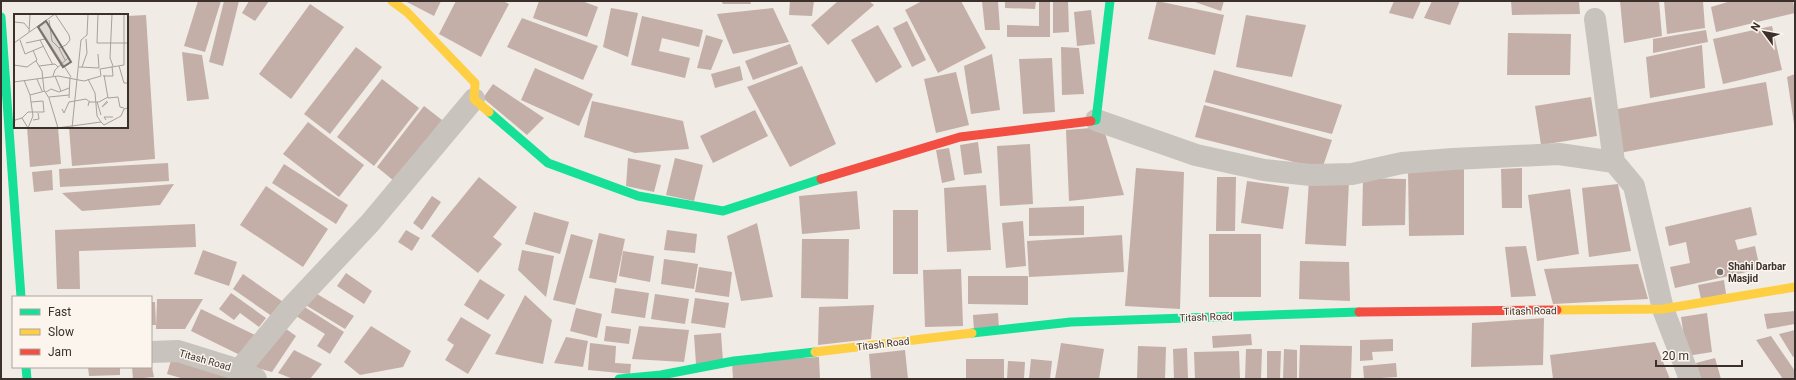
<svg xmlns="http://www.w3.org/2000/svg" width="1796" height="380" font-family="Roboto,sans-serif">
  <rect width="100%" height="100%" fill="#f0ebe5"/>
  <path fill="#c3afa7" d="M198,1h23l-16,51 -21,-6z
    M224,1h15l-16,65 -14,-4z
    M249,1h20l-14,20 -13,-8z
    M405,1h36l-7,15z
    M456,1h47l6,3 -28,53 -42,-23z
    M539,1h43l16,6 -11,30 -54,-19z
    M721,1h29l1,3h-28z
    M790,1h24l-2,15 -23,-1z
    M838,1h31l5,4 -46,40 -17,-20z
    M922,1h39l25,47 -48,25 -33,-63z
    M982,1h16l2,29h-15z
    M1005,1h31l-1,8 -30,-1z
    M1039,1h11v36h-43v-12l32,1z
    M1053,1h15l1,31 -16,1z
    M1157,1l67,14 -9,40 -67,-16z
    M1192,1h32l-3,10z
    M1394,1h27l-8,18 -24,-6z
    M1432,1h28l-10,24 -26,-7z
    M1511,1h68l1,13 -68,1z
    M1620,1h39l3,35 -38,7z
    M1664,1h39l2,27 -38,6z
    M1731,1h62l2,12 -79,19 -5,-25z
    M310,4l34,23 -53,72 -32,-25z
    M611,8l27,5 -10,44 -25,-10z
    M773,8l16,34 -56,12 -16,-40z
    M1091,10l4,34 -18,2 -3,-34z
    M146,15l9,144 -83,7 -3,-39h58v-111z
    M1246,15l60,10 -14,52 -56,-10z
    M642,16l61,14 -4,17 -37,-9 -3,13 31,7 -5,20 -54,-13z
    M522,18l76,28 -15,34 -76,-33z
    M907,21l19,39 -14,7 -19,-39z
    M878,25l24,42 -26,16 -25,-43z
    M1772,26l10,44 -59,14 -10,-45z
    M1706,30l2,12 -55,11v-14z
    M1508,33l63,1 -1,41h-63z
    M706,35l17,5 -12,30 -14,-2z
    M790,44l8,20 -45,16 -8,-19z
    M1702,45l3,43 -55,10 -4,-41z
    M356,47l26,20 -52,67 -26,-20z
    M1061,47l18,1 5,46 -22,1z
    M182,52l20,3 7,44 -22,2z
    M992,54l8,56 -29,4 -7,-48z
    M1052,58l3,54 -32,2 -4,-55z
    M740,66l3,14 -28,8 -4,-14z
    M802,66l34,78 -46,23 -43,-80z
    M535,68l58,26 -14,32 -58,-26z
    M1214,70l128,35 -10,29 -127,-32z
    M956,72l13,53 -33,8 -12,-54z
    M1795,74v50h-1l-7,-47z
    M382,79l37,29 -45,58 -37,-29z
    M1766,82l7,43 -154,28 -7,-43z
    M493,84l51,34 -17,17 -44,-37z
    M1591,97l6,39 -56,9 -6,-39z
    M592,101l91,20 6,28 -54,4 -51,-16z
    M1204,105l128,35 -10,29 -127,-32z
    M424,106l18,14 -48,61 -17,-14z
    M755,110l13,26 -55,27 -13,-27z
    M308,122l56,43 -25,32 -56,-43z
    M27,127h31l3,37 -31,3z
    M1103,127l21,68 -55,6 -3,-71z
    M978,142l4,31 -18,2 -4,-30z
    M1030,144l3,60 -33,2 -3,-60z
    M949,148l6,32 -13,3 -6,-33z
    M628,158l33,7 -7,27 -28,-6z
    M675,158l28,7 -9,36 -28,-6z
    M168,163l1,18 -109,6 -1,-18z
    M284,164l64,41 -12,19 -64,-41z
    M1464,167v68l-55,1 -1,-68z
    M1136,168l48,4 -4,137 -55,-3z
    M1522,168v40h-20l-1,-39z
    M52,170l1,20 -19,2 -2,-20z
    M479,177l38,30 -24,30 9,7 -24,29 -47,-37z
    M1217,177h19l-1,54h-19z
    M1363,178l43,1 -1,46 -43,1z
    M1309,179l40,2 -3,65 -41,-2z
    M1247,181l42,6 -6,42 -42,-6z
    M174,184l-14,21 -78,6 -20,-18z
    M1618,184l13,67 -42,6 -7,-69z
    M986,185l5,65 -44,2 -3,-64z
    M266,186l62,43 -25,38 -63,-42z
    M1570,189l9,65 -42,7 -9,-66z
    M857,191l3,38 -58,5 -3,-38z
    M432,196l9,6 -19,28 -9,-7z
    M1084,206v29l-55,1v-28z
    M1751,207l6,28 -22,5 3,10 17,-4 5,23 -85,19 -5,-21 20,-4 -4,-21 -17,4 -4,-19z
    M893,210h25v64h-25z
    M534,212l35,10 -9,32 -35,-10z
    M1023,221l3,45 -20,2 -4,-45z
    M757,223l16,74 -32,4 -14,-65z
    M195,224l1,23 -117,4 1,38h-23l-2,-59z
    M406,230l14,8 -8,13 -14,-9z
    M667,230l30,4 -2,19 -31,-3z
    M599,233l26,6 -9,44 -27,-5z
    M571,234l22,6 -18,65 -22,-5z
    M1209,234h52v63h-52z
    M1122,235l2,37 -95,5 -2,-36z
    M802,239h47l-1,60 -47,-1z
    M1526,246l10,50 -25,1 -6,-50z
    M203,250l34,12 -8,24 -35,-12z
    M522,250l32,6 -8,41 -28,-27z
    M623,251l31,5 -4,26 -31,-6z
    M664,259l34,5 -4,25 -33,-5z
    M1300,261l49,1 1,39 -51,-2z
    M1638,264l10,35 -95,5 -9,-35z
    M699,267l33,5 -3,25 -34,-5z
    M961,269l2,57 -38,1 -2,-57z
    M346,273l26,18 -8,13 -27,-18z
    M243,274l43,30 -10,15 -43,-30z
    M968,276h60v29l-60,-1z
    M480,279l25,16 -17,25 -24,-15z
    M1724,280l2,14 -25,5 -3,-14z
    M615,288l34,5 -4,25 -34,-5z
    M312,291l42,25 -9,13 -41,-25z
    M231,293l35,25 -7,9 -19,-14 -6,7 -15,-11z
    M655,294l34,5 -4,25 -34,-5z
    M525,295l27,25 -9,44 -48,-10z
    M695,298l34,5 -4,25 -34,-5z
    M157,299h46l-18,30h-29z
    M151,302h4l1,23h-5z
    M874,305l-3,34 -53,6 1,-38z
    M303,306l41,26 -14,22 -13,-8 8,-12 -29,-18z
    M576,308l26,6 -5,24 -27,-7z
    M201,309l54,26 -11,22 -53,-26z
    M1795,311v13l-28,5 -3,-15z
    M998,313l1,16 -25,2 -1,-16z
    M1707,313l5,39 -25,4 -6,-39z
    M461,317l30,18 -23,39 -23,-14 9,-15 -7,-5z
    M1544,318l-1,47 -72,2 1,-44z
    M282,326l14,10 -24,36 -19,-5z
    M371,326l40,25 -8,16 -43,8 -16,-13z
    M606,326l25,3 -2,15 -25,-3z
    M639,326l50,4 -5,32 -52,-3z
    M1795,330v26l-2,1 -14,-23z
    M721,333l2,29 -27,2 -2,-29z
    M1251,334l1,11 -39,3 -1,-12z
    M1771,336l24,35v8h-12l-27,-39z
    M566,337l22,4 -5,26 -29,-4z
    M1393,339v12l-21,1 1,8 -13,1v-21z
    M1655,342l15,37h-117l-3,-24z
    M590,343l26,3 -1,17 16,1 -1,10 -42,-4z
    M1061,343l43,6 -5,30h-44z
    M1300,345l52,1 -1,33h-52z
    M1138,346l28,1 -1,32h-28z
    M1187,348l1,31h-14l-1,-30z
    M1246,349h16l-1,30h-16z
    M1284,349l13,1v29h-14z
    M294,350l28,14 -12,15h-17l-15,-6z
    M905,350l3,29h-37l-2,-25z
    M1239,351l1,28h-45l-1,-27z
    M1267,351h14l-1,28h-13z
    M172,357l57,18 -2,4h-43l-17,-5z
    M819,357l1,22h-87l-1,-17z
    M1715,358l6,21h-20l-5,-16z
    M966,359h38v20h-38z
    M1031,359l21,2 -2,18h-21z
    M1008,361l17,1 -1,17h-17z
    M151,362l3,15 -21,2 -1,-12h19z
    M1396,363l1,14 -33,2 -1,-13z
    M88,367h32v8l-31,1z"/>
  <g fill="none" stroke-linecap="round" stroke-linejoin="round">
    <path stroke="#c9c3be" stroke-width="22" d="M1595,19l19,143 20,24 29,123 27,70
      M1096,120l100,35 68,15 47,5 41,-1 50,-11 51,-4 106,-5 55,8
      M151,352l27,-1 61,19 17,9
      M239,370l53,-64 78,-83 104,-124"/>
    <path stroke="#16e098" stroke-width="9" d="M1,17l20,280
      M489,112l59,51 90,33 85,15 98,-32
      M1091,121l5,-1 14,-119
      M972,333l99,-11 288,-10
      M26,367l1,12
      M619,379l42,-4 73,-14 81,-9"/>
    <path stroke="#ffcf43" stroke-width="9" d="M392,1l15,11 68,71 -1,16 15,13
      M1557,310l106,-1 132,-22
      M815,352l157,-19"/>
    <path stroke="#f24e42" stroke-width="9" d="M821,179l139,-42 131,-16
      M1359,312l198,-2"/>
  </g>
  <circle fill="#7a716c" stroke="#fbf5ee" stroke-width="1.5" cx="1720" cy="272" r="4"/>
  <g text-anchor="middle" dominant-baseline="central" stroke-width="3" stroke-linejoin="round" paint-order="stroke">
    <g font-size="10" font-weight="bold" fill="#3b302b" stroke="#fbf5ee" text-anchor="start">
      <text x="1728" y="266">Shahi Darbar<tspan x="1728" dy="12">Masjid</tspan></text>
    </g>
    <g font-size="10" fill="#3b302b" stroke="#fbf5ee">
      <text transform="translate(1530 311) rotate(-1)">Titash Road</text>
      <text transform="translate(1206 317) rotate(-2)">Titash Road</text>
      <text transform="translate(883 344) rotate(-7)">Titash Road</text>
      <text transform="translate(205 360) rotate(16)">Titash Road</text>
    </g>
  </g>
  <g transform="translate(14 14)">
    <rect width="114" height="114" fill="#f0ebe5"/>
    <path fill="none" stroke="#a8a09b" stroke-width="1" d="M84,0l-1,29h31M98,0l-2,44 3,8M35,6l3,21 7,7 7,-3 4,-5 -1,-5 -14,-21M0,8l10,1 5,6M25,13l32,50M15,18l1,-18M31,25l-5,1 13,25M6,26l5,14 19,-8M0,29l41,-29M12,29l14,-3M45,34l6,12M22,47l6,10 2,19 5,8 9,30M0,51l13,2 10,-7 -4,-10M25,52l16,-2 3,3M105,52l5,17h4M65,53l20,1 -1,-14M68,53l5,-14 -1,-14M90,61l4,23 10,-1 2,10 4,1M39,62l2,-6 13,-12M41,62l6,15M89,62h10l-1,-10M23,65l5,12M74,65l7,14 2,23 4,6M10,66l6,15 15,-4M0,68l44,-6 26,5 17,-5 -1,-7 24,-4v-51M32,78l5,-3 8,3 10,-4M35,83l20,-2M55,84l1,-21M93,87l-5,6 6,-5M83,88l4,13M74,92l1,-4h10l9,-5M48,95l2,4 5,-11 17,-3 4,3M8,104l6,-6h16l-1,-11 -12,1M19,106l6,-1 -1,-6M92,106l-2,-3h9M0,111l1,-5 7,-2 6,10M14,114l5,-12 -3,-21M43,114l44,-6 3,3 17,-9 3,-7 4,-1M58,114l9,-88 6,-5 1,-21"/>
    <path fill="#7a716c" fill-opacity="0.15" stroke="#7a716c" stroke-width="2" d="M32,7l25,41 -8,5 -25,-40z"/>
    <rect width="114" height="114" fill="none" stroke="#3b302b" stroke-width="2"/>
  </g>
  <rect width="1796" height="380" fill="none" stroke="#3b302b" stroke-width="4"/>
  <rect x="12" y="296" width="140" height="72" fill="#fbf5ee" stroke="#aea6a0"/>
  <rect x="20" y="309" width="20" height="6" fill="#16e098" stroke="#aea6a0"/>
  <text x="48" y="316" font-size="12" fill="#3b302b">Fast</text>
  <rect x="20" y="329" width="20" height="6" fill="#ffcf43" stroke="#aea6a0"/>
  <text x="48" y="336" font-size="12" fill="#3b302b">Slow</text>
  <rect x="20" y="349" width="20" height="6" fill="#f24e42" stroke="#aea6a0"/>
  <text x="48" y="356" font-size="12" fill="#3b302b">Jam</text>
  <g transform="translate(1764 32) rotate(302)" stroke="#fbf5ee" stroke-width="3" paint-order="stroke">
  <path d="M0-3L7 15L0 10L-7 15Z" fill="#3b302b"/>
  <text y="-6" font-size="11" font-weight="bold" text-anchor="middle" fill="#3b302b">N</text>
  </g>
  <path d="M1656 360v6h86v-6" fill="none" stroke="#3b302b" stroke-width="2"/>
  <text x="1662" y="360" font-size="12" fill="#3b302b" stroke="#fbf5ee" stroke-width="3" paint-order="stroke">20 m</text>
</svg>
